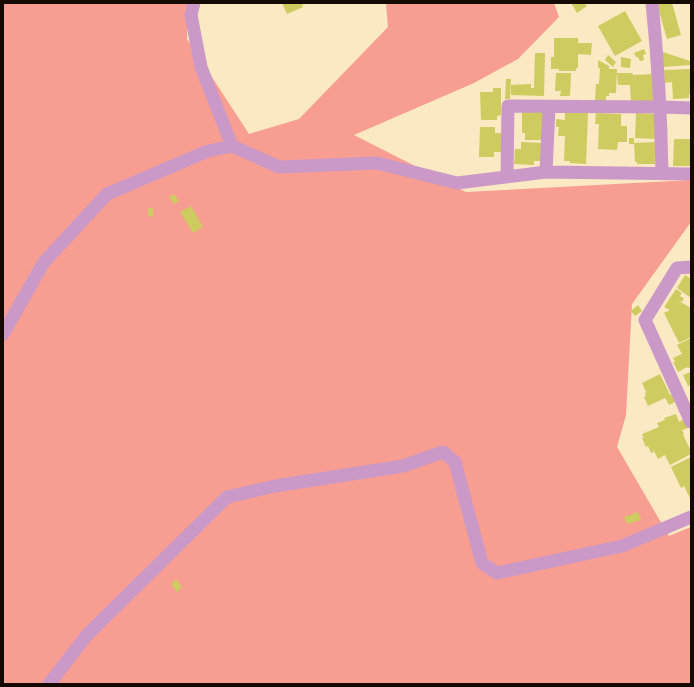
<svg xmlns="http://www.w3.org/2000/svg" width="694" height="687" font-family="'Nunito Sans',sans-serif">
  <rect width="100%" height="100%" fill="#fae9c2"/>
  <path fill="#f89d91" d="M3,3h184v36l62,95 50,-15 89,-92 -2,-24h168l5,14 -41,42 -44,24 -120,52 112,57 225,-12v42l-59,82 -6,111 -9,32 52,89 22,-9v157h-688z"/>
  <path fill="#cecb60" d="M282,3h20l1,4 -16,7z
    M571,3h13l3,3 -10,7z
    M660,3h12l9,32 -14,4 -10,-35z
    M625,11l17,30 -27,15 -17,-30z
    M554,38h24v5h14l-1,12 -13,-1v14h-2v3h-17v-2h-8v-12h3z
    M644,49l2,5 -3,1 1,5 -4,1 -2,-4h-2l-2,-4z
    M663,52l27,9v4l-27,2z
    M535,53h10l-1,43 -33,-1v-10l20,-1v4h3z
    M608,55l8,7 -3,5 -8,-7z
    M621,57l10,2 -1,9 -9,-1z
    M598,60l11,6v3h8l-1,24h-7v3h-3v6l-11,-1 1,-17h3l1,-16h-2z
    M691,69v25h-2v4l-16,1 -1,-17 -7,1 -1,-13z
    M556,73h15l-1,23h-10l1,-5h-6z
    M617,73h15l1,2 20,-1 1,27 -23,1 -1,-17h-12z
    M506,79h5l-1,20h-5z
    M493,88h8v27l-4,1v4h-16l-1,-28h13z
    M565,111l23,1 -2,52 -16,-1v-2h-6l1,-25h-7l1,-9h-3v-8l9,1z
    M522,112h21l-1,28h-17v-7h-3z
    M596,113l25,1v12h6v16h-9l-1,8 -19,-1 1,-25h-4z
    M636,113l20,1v25l-21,-1z
    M480,127h15v6h6v19h-7v5h-15z
    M629,138h5v6h-5z
    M674,139h17v27h-18z
    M521,142l21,1 -1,18h-7v4l-20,-1 1,-15h6z
    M656,142l-1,22h-18v-2h-2l-1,-19z
    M174,194l5,7 -5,3 -5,-7z
    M191,206l12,21 -10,6 -13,-21z
    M148,208h5v8l-5,1z
    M685,275l6,4v19l-14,-10z
    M676,289l6,4 -2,3 4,2 -2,4 -5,-2 14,8v29l-12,6 -15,-30 6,-3 -6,-3z
    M638,305l4,6 -7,5 -4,-5z
    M691,338v29l-3,1 -1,-1 -9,5 -5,-10h2l-2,-4 9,-4 -5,-9z
    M691,372v13l-3,1 -5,-11z
    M660,374l10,21 2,-1 3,8 -6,3 -4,-7 -17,8 -4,-9 2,-1 -1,-3 1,-1 -4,-9z
    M676,414l3,8 5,-3 4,9 -6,2 2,4 -1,1 8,16v3l-21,11 -5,-10 -7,4 -6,-12 2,5 -3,1 -3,-7 -2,1 -4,-9h2l-2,-4 17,-7 -2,-4 8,-3 -1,-2z
    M691,457v43l-7,-14 -3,2 -10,-21z
    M638,512l3,8 -14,4 -3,-7z
    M176,579l6,8 -5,5 -6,-8z"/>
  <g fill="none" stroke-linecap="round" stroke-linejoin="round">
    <path stroke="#ca99c8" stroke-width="13" d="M194,3l-3,12 10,52 31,79
      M652,3c6,57 9,113 10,170
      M546,172l3,-65
      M507,177l1,-71 153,1 30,1
      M691,267l-14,1 -32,52 46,102
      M3,334l41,-72 63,-68 101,-43 24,-5 47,21 98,-4 80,20 89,-11 145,2
      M49,684l38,-49 140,-138 48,-11 128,-20 40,-14 12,10 27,101 15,10 125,-27 69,-29"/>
  </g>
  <rect width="694" height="687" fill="none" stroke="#140a00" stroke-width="8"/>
</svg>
